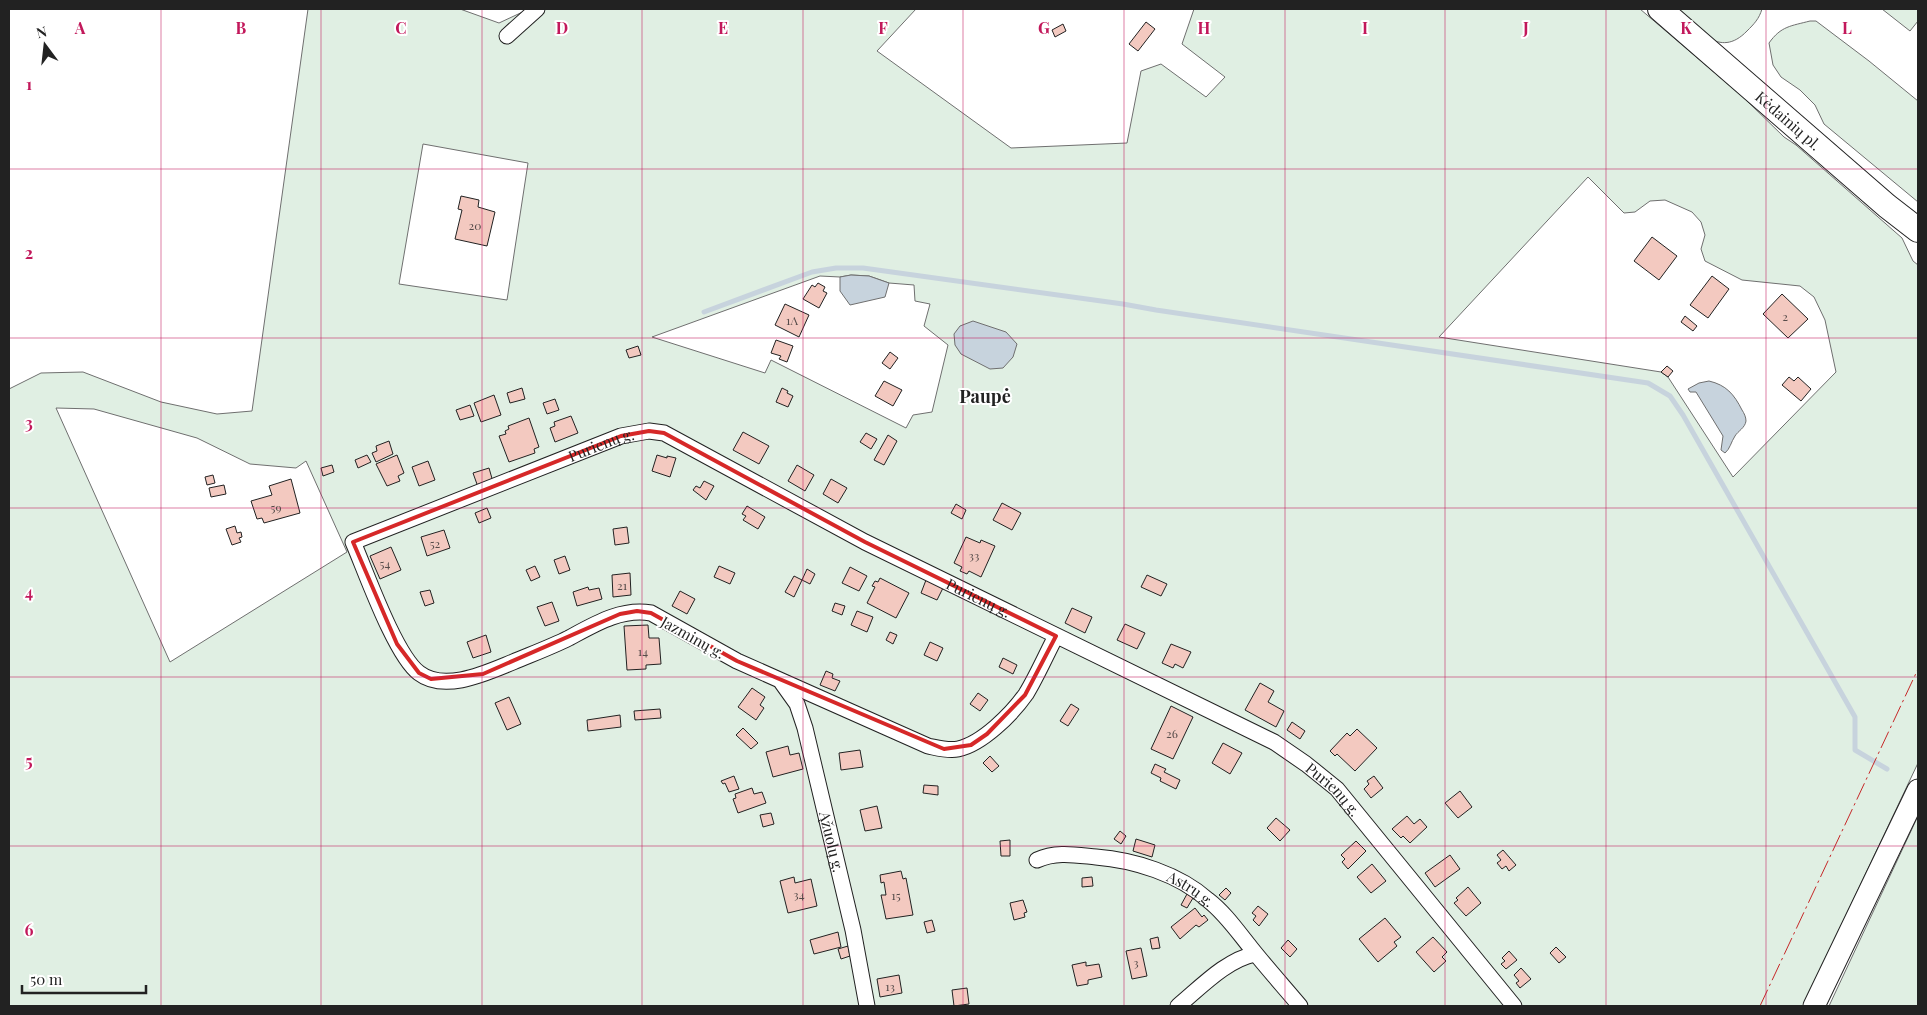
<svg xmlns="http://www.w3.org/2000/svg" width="1927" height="1015" font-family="'Playfair Display',serif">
  <rect width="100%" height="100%" fill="#fff"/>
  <path fill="#e0efe3" stroke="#6f6f6f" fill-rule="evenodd" d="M308,9h152l39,14 30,-14h387l-39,42 134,97 116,-5 14,-72 20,-7 45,33 19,-20 -43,-33 12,-35h446l102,87 42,41 12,8 106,93 11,23 5,4v498l-115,243h-1794v-617l32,-16 42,-1 78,30 56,12 35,-3zM423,144l105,19 -21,137 -108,-16zM1588,177l36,36 11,-1 15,-11 15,-1 27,12 9,10 4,13 -4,14 4,12 37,19 58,6 14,11 11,23 11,52 -103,105 -65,-100 -7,-5 -222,-35zM851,275l18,1 20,7 25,2 1,16 15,3 -6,22 24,19 -16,67 -19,3 -7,13 -135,-68 -6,13 -113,-36 168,-61 20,1zM56,408l38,1 103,29 53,26 46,4 10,-7 41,91 -177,110z
    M1675,9h87c-3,10 -8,15 -15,22 -28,29 -50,-3 -72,-22z
    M1882,9h36v12l-8,10z
    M1810,21h6l53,40 49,40v101l-94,-78 -9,-19 -15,-15 -19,-13 -8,-12 -4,-22c12,-17 22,-17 41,-22z
    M1918,816v190h-89z"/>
  <path fill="#c7d3dd" stroke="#6f6f6f" d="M851,275l18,1 20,7 -4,14 -35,8 -10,-14v-14z
    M973,321l33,11 11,12 -4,13 -10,11 -13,1 -29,-15 -6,-9 -1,-11 6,-8z
    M1709,381c17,4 25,13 33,29 2,3 4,7 4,11 -1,7 -8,10 -11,15 -4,6 -5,13 -10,17l-4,-3 2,-14 -27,-44h-6l-2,-3 11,-6z"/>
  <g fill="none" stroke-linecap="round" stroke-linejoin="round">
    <path stroke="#c7d3dd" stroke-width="5" d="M704,312l108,-40 24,-4h27l260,36 33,6 492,73 22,13 13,19 172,302v33l32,19"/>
  </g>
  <path fill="#f3c9c0" stroke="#222" d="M1146,22l9,7 -17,22 -9,-7z
    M1063,24l3,7 -11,6 -3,-7z
    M461,196l18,4 -1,7 17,5 -8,34 -32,-7 7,-29 -4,-1z
    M1652,237l25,19 -18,24 -25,-19z
    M1712,276l17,13 -21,29 -18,-13z
    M818,283l7,4 -2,4 4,2 -8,15 -16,-9 9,-14 3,2z
    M1782,294l26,25 -20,19 -25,-24z
    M785,304l24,11 -10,22 -24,-12z
    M1685,316l12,10 -4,5 -12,-9z
    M776,340l17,6 -6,16 -8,-3 2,-3 -10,-3z
    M638,346l3,9 -12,3 -3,-8z
    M890,352l8,6 -8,11 -8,-6z
    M1667,366l6,5 -5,6 -7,-5z
    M1789,377l5,4 4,-4 13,12 -10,12 -19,-16z
    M884,381l18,9 -9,16 -18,-10z
    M522,388l3,11 -15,4 -3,-10z
    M782,388l6,3 -1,2 6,3 -5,11 -12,-5z
    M494,395l7,20 -20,7 -7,-19z
    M555,399l4,11 -12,4 -4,-11z
    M470,405l4,11 -14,4 -4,-10z
    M571,416l7,17 -23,9 -5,-14 5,-2 -1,-4z
    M529,418l10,29 -5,2 1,4 -26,9 -10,-26 7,-2 -1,-3 4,-2 -1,-3z
    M743,432l26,14 -10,18 -26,-14z
    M866,433l11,6 -6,10 -11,-7z
    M888,435l9,6 -13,24 -10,-5z
    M389,441l4,13 -17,8 -4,-9 5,-2 -1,-5z
    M367,455l4,7 -13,6 -3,-8z
    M397,455l7,18 -6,3 2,5 -13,5 -11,-22z
    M657,455l10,3v-2l9,2 -6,19 -18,-6z
    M428,461l7,19 -16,6 -7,-19z
    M332,465l2,7 -11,4 -2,-8z
    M797,465l17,10 -9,16 -17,-10z
    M489,468l4,14 -15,5 -5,-14z
    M213,475l2,8 -8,2 -2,-8z
    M291,479l9,34 -36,10 -2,-5 -5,1 -6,-18 21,-6 -3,-9z
    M831,479l16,9 -9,15 -15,-9z
    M704,481l10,5 -8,14 -13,-10 3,-4 4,2z
    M224,485l2,9 -15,3 -2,-9z
    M1002,503l19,10 -9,17 -19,-10z
    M956,504l10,6 -4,9 -11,-6z
    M747,506l18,11 -7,12 -15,-9 3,-4 -4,-2z
    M487,508l4,10 -12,5 -4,-10z
    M235,526l2,7 4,-1 1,5 -3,1 2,4 -9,3 -6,-16z
    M627,527l2,16 -14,2 -2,-16z
    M444,530l6,18 -23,8 -6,-19z
    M966,537l14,6 1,-3 14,6 -14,31 -12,-6 -2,3 -7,-3 2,-4 -8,-4z
    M391,547l10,23 -21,9 -10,-23z
    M565,556l5,14 -11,4 -5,-14z
    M535,566l5,11 -9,4 -5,-11z
    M719,566l16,7 -5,11 -16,-7z
    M850,567l17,9 -8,15 -17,-8z
    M807,569l8,5 -5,10 -8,-4z
    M630,573l1,22 -18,2 -1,-22z
    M1147,575l20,9 -6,12 -20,-9z
    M794,576l8,4 -8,17 -9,-5z
    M880,578l29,15 -13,25 -29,-15 8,-16 -3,-1 3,-5 3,1z
    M926,580l17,8 -6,12 -16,-7z
    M588,587l1,3 10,-2 3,11 -25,7 -4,-14z
    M430,590l4,13 -9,3 -5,-14z
    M680,591l15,8 -8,15 -15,-8z
    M552,602l7,19 -14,5 -8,-19z
    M835,603l10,3 -3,9 -10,-4z
    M1072,608l20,9 -7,16 -20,-10z
    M857,611l16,6 -6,15 -16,-7z
    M1125,624l20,9 -8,16 -20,-9z
    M648,625l1,13h10l2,26 -15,1v4l-19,1 -3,-44z
    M890,632l7,3 -4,9 -7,-4z
    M486,635l5,17 -18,6 -6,-16z
    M930,642l13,6 -6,13 -13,-6z
    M1171,644l20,8 -8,16 -8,-4 -2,4 -11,-5z
    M1003,658l14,7 -4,9 -14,-7z
    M826,671l7,3 -1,4 8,3 -5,10 -15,-6z
    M1260,683l14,8 -6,11 16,9 -8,16 -31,-17z
    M752,688l13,9 -5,8 4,3 -8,12 -18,-13z
    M978,693l10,7 -8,11 -10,-7z
    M509,697l12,27 -14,6 -12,-27z
    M1071,704l8,5 -11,17 -8,-5z
    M1171,706l22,11 -20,42 -22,-10z
    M660,709l1,9 -26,2 -1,-9z
    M620,715l1,12 -33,4 -1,-11z
    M1292,722l13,9 -5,8 -13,-9z
    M743,728l15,15 -7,6 -15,-14z
    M1357,729l20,19 -22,23 -18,-17 -2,2 -5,-5 17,-18 3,3z
    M1223,743l19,10 -12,21 -18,-11z
    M788,746l2,9 9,-2 4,16 -30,8 -7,-25z
    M860,750l3,17 -22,3 -2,-17z
    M990,756l9,10 -7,6 -9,-9z
    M1155,764l11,5 -2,3 16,8 -4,9 -16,-8 1,-3 -10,-5z
    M734,776l5,13 -10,3 -4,-9 -2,1 -2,-3z
    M1374,776l9,12 -12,10 -7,-9 5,-5 -2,-3z
    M924,785l14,1v9l-15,-2z
    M752,788l2,6 8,-2 4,11 -28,10 -5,-14 3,-1 -1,-4z
    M1460,791l12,16 -14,11 -13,-15z
    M877,806l5,22 -17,3 -5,-21z
    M771,813l3,11 -11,3 -3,-12z
    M1407,816l7,8 6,-5 7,8 -17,16 -7,-7 -2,2 -9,-9z
    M1276,818l14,12 -10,11 -13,-13z
    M1120,831l6,5 -5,8 -7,-5z
    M1136,839l19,6 -3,12 -19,-6z
    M1010,840v16h-9l-1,-15z
    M1356,841l10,10 -18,18 -6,-7 3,-3 -4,-4z
    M1503,850l13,15 -7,6 -3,-5 -4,3 -5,-6 4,-3 -4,-5z
    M1450,855l10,14 -25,18 -10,-14z
    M1372,864l14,17 -15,12 -14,-16z
    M901,871l2,8 3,-1 7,37 -27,4 -5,-24h5l-2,-13 -3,1 -1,-8z
    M794,877l1,6 16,-4 6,27 -29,7 -8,-32z
    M1092,877l1,9 -11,1v-9z
    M1468,887l13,16 -15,13 -12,-13 4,-3 -2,-2z
    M1226,888l5,5 -6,7 -6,-5z
    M1187,894l6,4 -6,10 -6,-3z
    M1023,900l4,12 -3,1 1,4 -11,3 -4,-17z
    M1258,906l10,8 -9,12 -6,-6 3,-4 -4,-3z
    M1195,908l7,9 2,-2 4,5 -9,7 -3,-2 -16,14 -9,-12z
    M1385,918l16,19 -7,5 3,4 -19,16 -19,-23z
    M932,920l3,11 -8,2 -3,-11z
    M838,932l3,15 -27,7 -4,-14z
    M1158,937l2,11 -8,1 -2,-10z
    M1433,937l14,15 -5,5 4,4 -12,11 -18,-20z
    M1288,940l9,9 -7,8 -9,-9z
    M848,946l2,10 -9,3 -3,-10z
    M1556,947l10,10 -7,6 -9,-10z
    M1141,948l6,28 -15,3 -6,-28z
    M1509,951l8,9 -11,9 -5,-5 4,-3 -3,-3z
    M1086,962v4l13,-2 3,13 -14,3v4l-11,2 -5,-21z
    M1521,968l10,11 -11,9 -4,-5 3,-2 -5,-6z
    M899,975l3,18 -22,4 -3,-18z
    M967,988l2,16 -15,2 -2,-16z"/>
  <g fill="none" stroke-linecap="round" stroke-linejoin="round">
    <g stroke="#222" stroke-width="17">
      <g id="street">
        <path d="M507,36l30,-27"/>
        <path id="s1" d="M1056,636c-10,19 -19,40 -30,58 -14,20 -44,50 -68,55 -10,2 -20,-1 -30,-3l-191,-85 -86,-48c-30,-5 -56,11 -82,25 -18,9 -37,16 -56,24 -25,10 -68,31 -94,11 -24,-18 -53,-101 -66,-131l268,-106 28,-5 15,2 201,109 409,200 32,22 31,25 177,217"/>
        <path id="s2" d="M782,683l15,21 8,24 48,202 14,76"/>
        <path id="s3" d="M1037,860c19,-9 39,-5 59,-3 38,3 83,17 112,43 17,13 30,32 43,48 16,20 33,39 49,58"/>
        <path d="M1178,1006c23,-19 48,-46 77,-52"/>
      </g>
    </g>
    <g stroke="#222" stroke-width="23">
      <path id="secondary" d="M1814,1006l104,-216"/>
    </g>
    <g stroke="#222" stroke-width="26">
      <g id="primary">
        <path id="s4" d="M1660,9l227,197 31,24"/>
      </g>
    </g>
    <use href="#street" stroke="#fff" stroke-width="15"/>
    <use href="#secondary" stroke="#fff" stroke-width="21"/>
    <use href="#primary" stroke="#fff" stroke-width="24"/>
    <path stroke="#c62828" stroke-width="1" stroke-dasharray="18 4 2.5 4" stroke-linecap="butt" d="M1760,1006l158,-337"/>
  </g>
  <path fill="none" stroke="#d62828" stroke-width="4" stroke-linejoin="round" d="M649,431l15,2 201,109 191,94 -31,59 -38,39 -16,11 -27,4 -207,-88 -86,-48 -14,-2 -17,3 -137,60 -52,5 -12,-6 -22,-29 -44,-102 268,-106z"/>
  <path fill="none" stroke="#c2185b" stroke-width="1" stroke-opacity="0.55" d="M161,9v997M321,9v997M482,9v997M642,9v997M803,9v997M963,9v997M1124,9v997M1285,9v997M1445,9v997M1606,9v997M1766,9v997M9,169h1909M9,338h1909M9,508h1909M9,677h1909M9,846h1909"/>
  <g text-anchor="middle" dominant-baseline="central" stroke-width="4" stroke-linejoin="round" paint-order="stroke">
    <g font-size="12" fill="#564c4a">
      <text x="475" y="225">20</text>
      <text x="1785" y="316">2</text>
      <text x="792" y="320">1A</text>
      <text x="276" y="507">59</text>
      <text x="435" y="543">52</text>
      <text x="974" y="555">33</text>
      <text x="385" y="563">54</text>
      <text x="622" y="585">21</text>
      <text x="643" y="651">14</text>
      <text x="1172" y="733">26</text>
      <text x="799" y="894">34</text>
      <text x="896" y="895">15</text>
      <text x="1136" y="962">3</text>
      <text x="890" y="986">13</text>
    </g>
    <g font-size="15" fill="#222" stroke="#fff">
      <text stroke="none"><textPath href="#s4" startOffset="170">Kėdainių pl.</textPath></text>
      <text stroke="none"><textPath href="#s1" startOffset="1154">Purienų g.</textPath></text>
      <text stroke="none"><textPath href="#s1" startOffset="1574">Purienų g.</textPath></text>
      <text transform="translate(693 637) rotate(29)">Jazminų g.</text>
      <text stroke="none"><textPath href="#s1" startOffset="1979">Purienų g.</textPath></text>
      <text stroke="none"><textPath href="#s2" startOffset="168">Ąžuolų g.</textPath></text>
      <text stroke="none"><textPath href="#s3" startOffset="161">Astrų g.</textPath></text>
    </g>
    <g font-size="18" font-weight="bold" fill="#222" stroke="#fff">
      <text x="985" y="396">Paupė</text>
    </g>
  </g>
  <g font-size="16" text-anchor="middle" font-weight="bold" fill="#c2185b" stroke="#fff" stroke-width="4" stroke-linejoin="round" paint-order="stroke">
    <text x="80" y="34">A</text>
    <text x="241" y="34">B</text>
    <text x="401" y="34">C</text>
    <text x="562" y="34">D</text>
    <text x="723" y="34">E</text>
    <text x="883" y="34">F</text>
    <text x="1044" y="34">G</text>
    <text x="1204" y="34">H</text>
    <text x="1365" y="34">I</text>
    <text x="1526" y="34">J</text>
    <text x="1686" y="34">K</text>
    <text x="1847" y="34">L</text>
    <text x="29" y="90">1</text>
    <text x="29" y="259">2</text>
    <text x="29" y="429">3</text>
    <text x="29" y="598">4</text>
    <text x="29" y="767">5</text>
    <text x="29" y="936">6</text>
  </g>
  <rect width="1927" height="1015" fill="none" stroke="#222222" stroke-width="20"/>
  <g transform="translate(45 45) rotate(345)" stroke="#ffffff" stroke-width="4" paint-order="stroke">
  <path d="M0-4L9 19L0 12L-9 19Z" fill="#222222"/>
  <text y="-8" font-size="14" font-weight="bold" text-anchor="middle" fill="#222222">N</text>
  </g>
  <path d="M22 985v8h124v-8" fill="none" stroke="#222222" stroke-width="2.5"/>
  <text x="30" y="985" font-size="15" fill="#222222" stroke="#ffffff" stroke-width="4" paint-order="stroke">50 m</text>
</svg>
